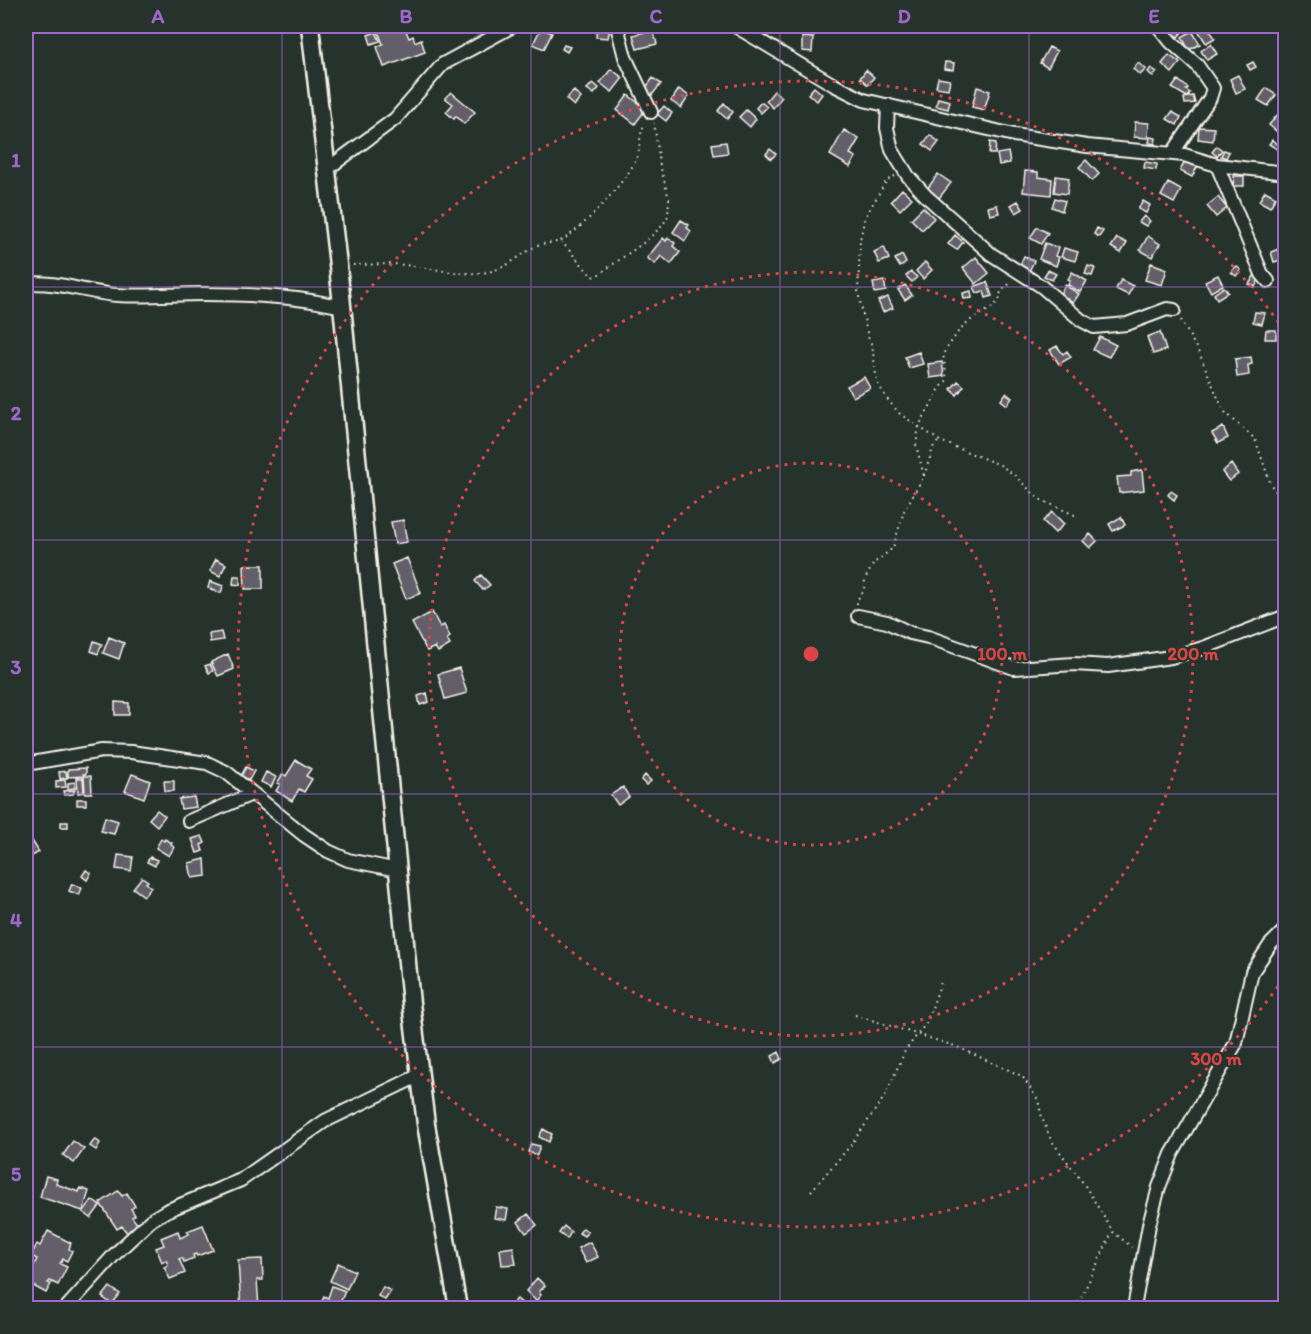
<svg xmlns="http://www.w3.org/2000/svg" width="1311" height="1334" font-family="Itim,sans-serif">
  <rect width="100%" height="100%" fill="#26332d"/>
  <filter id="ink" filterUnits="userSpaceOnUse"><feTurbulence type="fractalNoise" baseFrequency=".0167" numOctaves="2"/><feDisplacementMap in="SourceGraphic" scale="12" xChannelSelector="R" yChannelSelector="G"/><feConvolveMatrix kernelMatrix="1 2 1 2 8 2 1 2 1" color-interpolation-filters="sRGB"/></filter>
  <g filter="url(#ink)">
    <path fill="#635f6a" stroke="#f4f1e8" stroke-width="1.5" d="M376,26h28l5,12 4,-2 2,6 6,-3 4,13 -41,15 -7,-20 6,-3z
      M597,26l13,2 -2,10 -12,-1z
      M807,26h9l-2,10 -9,-2z
      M1174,26h4l6,4 -6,7 -8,-7z
      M1199,26h8l8,12 -9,5 -10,-16z
      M541,28l11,5 -8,16 -11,-5z
      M653,30l4,14 -20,5 -4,-14z
      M1192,31l8,13 -11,6 -7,-13z
      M376,32l4,9 -9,3 -3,-9z
      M802,37l11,1 -1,14 -10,-1z
      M1211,44l6,10 -10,6 -6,-9z
      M564,45l6,2 -3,5 -5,-3z
      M1049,47l8,4 -9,17 -8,-5z
      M1169,55l11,8 -8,10 -10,-9z
      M945,62l9,1 -1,7 -9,-1z
      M1253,62l3,5 -6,3 -3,-5z
      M1138,63l8,6 -6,6 -7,-6z
      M1151,68l6,4 -4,5 -5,-5z
      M611,69l12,9 -11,14 -12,-9z
      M866,70l8,7 -6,8 -8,-7z
      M1238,75l7,14 -9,4 -6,-14z
      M653,78l8,6 -9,11 -7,-6z
      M938,78l12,2 -2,9 -12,-2z
      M1178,80l10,8 -2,2 4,3 -3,4 -15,-9z
      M593,83l6,5 -5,6 -7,-5z
      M814,87l8,7 -5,7 -9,-7z
      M977,87l13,4 -6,19 -12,-3z
      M1266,88l10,7 -8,11 -10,-6z
      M679,89l10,7 -8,12 -10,-7z
      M574,91l7,7 -7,8 -8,-7z
      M774,91l8,6 -9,11 -7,-7z
      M451,92l24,20 -11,12 -8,-8 -2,3 -8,-7 7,-8 -8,-6z
      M628,95l18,14 -11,15 -18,-14z
      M1193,96l2,7 -10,1 -1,-6z
      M938,98l12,3 -2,8 -12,-3z
      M761,102l6,5 -6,6 -5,-5z
      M724,103l9,9 -6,7 -9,-8z
      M664,106l8,7 -6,8 -9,-7z
      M746,110l10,9 -6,8 -11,-10z
      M1172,112l9,5 -4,8 -10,-6z
      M1279,113l7,6v12l-4,5 -13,-11z
      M1135,122l14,1 -1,15 -14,-1z
      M1199,127l15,1 -1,13 -15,-2z
      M844,130l15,9 -9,15 6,3 -6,10 -20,-12z
      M930,135l9,7 -7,9 -9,-7z
      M1150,137l6,1 -1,6 -6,-1z
      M1272,140l10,7 -2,4 -11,-7z
      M726,142l2,11 -14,2 -2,-11z
      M990,142l6,1 -1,11h-6z
      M1217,146l5,4 -5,6 -5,-4z
      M770,149l6,5 -5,5 -5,-5z
      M1224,150l5,2 -3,6 -5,-2z
      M1008,152l2,11 -11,2 -2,-11z
      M1186,159l12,6 -6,12 -12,-6z
      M1086,160l13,14 -7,7 -13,-14z
      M1145,162l12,2 -1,6 -12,-2z
      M1025,171l13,1v5l14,2 -1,16 -28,-3z
      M938,174l13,9 -12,15 -12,-9z
      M1056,176l13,2 -2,16 -13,-2z
      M1234,176h10v10h-11z
      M1168,183l13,7 -7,13 -13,-7z
      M1286,184v13l-6,-3z
      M902,189l10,9 -12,12 -9,-9z
      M1265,191l11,6 -6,10 -11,-6z
      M1218,197l9,11 -11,9 -9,-11z
      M1055,198l10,3 -3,10 -10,-4z
      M1018,201l5,8 -7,4 -5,-8z
      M1143,201l7,4 -4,8 -8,-4z
      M997,205l2,8 -9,2 -2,-8z
      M923,207l11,11 -12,12 -11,-11z
      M1144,216l6,5 -4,5 -7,-4z
      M681,220l8,5 -2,3 4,3 -6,10 -12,-9z
      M1037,227l11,6 -7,11 -11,-6z
      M1097,228l6,3 -4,6 -5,-3z
      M955,235l8,7 -6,8 -9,-6z
      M1148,236l12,8 -8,13 -12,-7z
      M663,238l3,3 2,-3 7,5 -2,3 7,6 -9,12 -10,-8 -6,8 -8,-6z
      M1117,238l10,5 -6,10 -10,-6z
      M1045,243l13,5 -3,8 4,1 -3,9 -17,-7z
      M884,247l5,12 -10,4 -5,-11z
      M1064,248l14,4 -3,9 -14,-4z
      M1281,248l3,11 -10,3 -3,-10z
      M902,255l4,8 -6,4 -5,-8z
      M1024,256l10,5 -5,10 -10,-4z
      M976,257l13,16 -13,11 -13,-16z
      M925,262l7,8 -9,9 -7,-8z
      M1151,263l16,6 -5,16 -17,-5z
      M1088,266l7,2 -3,8 -7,-2z
      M1236,266l5,4 -5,6 -5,-4z
      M1048,270l8,4 -4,6 -8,-4z
      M911,272l6,5 -5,5 -6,-6z
      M1072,272l15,9 -7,11 -12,-7 2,-4 -2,-2z
      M1256,273l5,3 -6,11 -6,-3z
      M1218,275l5,10 -12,7 -6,-11z
      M1121,280l12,6 -5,9 -12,-6z
      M884,281l2,10 -11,2 -2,-10z
      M987,282l5,14 -6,2 -2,-7 -7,2 -3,-6z
      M905,285l7,10 -7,5 -7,-10z
      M1065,285l14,9 -6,9 -13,-9z
      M1224,287l4,5 -11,7 -3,-5z
      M971,291l1,7 -8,1 -1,-6z
      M888,297l5,11 -10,4 -5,-11z
      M1255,312l10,1 -3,11 -9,-2z
      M1266,330h10v9h-11z
      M1160,332l6,18 -13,4 -6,-17z
      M1100,337l16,8 -7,12 -16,-7z
      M1057,346l6,8 4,-3 4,6 -12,7 -9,-14z
      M919,352l4,12 -14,4 -4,-11z
      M1251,357l1,7 -4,1 1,10 -12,2 -2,-18z
      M942,362l2,14 -14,2 -2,-14z
      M864,377l6,11 -17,9 -6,-11z
      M958,381l6,5 -7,9 -6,-6z
      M1006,393l6,5 -5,7 -6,-5z
      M1223,427l5,11 -10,5 -6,-10z
      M1231,464l7,10 -9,7 -7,-9z
      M1142,470l2,20 -25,3 -2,-16 14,-1v-4z
      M1171,491l6,4 -3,5 -6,-5z
      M1052,512l12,12 -9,9 -12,-12z
      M1121,517l4,8 -12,6 -4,-7z
      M403,520l4,22 -12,2 -4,-22z
      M1090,534l7,7 -7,7 -7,-7z
      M407,558l14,35 -15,6 -14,-35z
      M216,559l10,5 -6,12 -10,-5z
      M244,565h19v24h-18z
      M481,575l9,10 -7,5 -8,-9z
      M234,576h6v9l-7,-1z
      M210,581l13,5 -2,7 -13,-5z
      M432,612l8,15 4,-2 6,12 -3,2 3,6 -12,7 -3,-5 -8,4 -15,-28z
      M221,632l2,8 -13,2 -1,-8z
      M109,637l15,6 -5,16 -16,-6z
      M94,641l8,3 -4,10 -7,-3z
      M228,654l6,15 -16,7 -7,-14z
      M210,664l3,7 -4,2 -4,-7z
      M459,668l8,25 -22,6 -7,-25z
      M427,693l2,9 -9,3 -2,-9z
      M115,702l14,1v12h-14z
      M296,760l15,9 -5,7 6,3 -8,13 -5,-3 -7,12 -16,-10 4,-7 -3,-1 6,-9 3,2z
      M246,767l8,4 -5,9 -8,-4z
      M86,768v6h-3l1,2 -16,1v-8z
      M66,771l1,7 -7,1 -1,-7z
      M266,772l10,5 -5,10 -10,-5z
      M132,774l18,7 -6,17 -19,-7z
      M645,775l6,6 -5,4 -5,-5z
      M84,776h7l1,17h-7z
      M77,778h6l1,14 -6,1z
      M65,780l1,7 -10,1v-7z
      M164,781h10v10h-9z
      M75,782v6l-7,1v-6z
      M623,787l6,10 -11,8 -7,-10z
      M75,790l-2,4 -9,1 -1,-4z
      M194,797l2,10 -15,2 -2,-10z
      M77,799h9v6h-9z
      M157,810l8,6 -8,10 -8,-7z
      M105,817l13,4 -4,13 -13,-3z
      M61,822h7v5h-7z
      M26,831l13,21 -10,6 -3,-5z
      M202,836l3,7 -4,2 2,6 -6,2 -5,-14z
      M161,839l3,2 1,-2 7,4 -1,2 3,2 -5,9 -13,-8z
      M118,855l15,2 -2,14 -15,-2z
      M150,857l7,3 -2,6 -8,-4z
      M205,859l1,17 -14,2 -3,-15z
      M86,870l5,3 -4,7 -5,-4z
      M142,877l6,4 -2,2 5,4 -7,9 -11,-8z
      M72,884l10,4 -3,7 -10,-4z
      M779,1052l3,7 -7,4 -3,-7z
      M543,1129l9,5 -3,8 -10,-5z
      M95,1139l5,4 -4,7 -6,-4z
      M73,1141l11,8 -10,14 -11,-8z
      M531,1144l9,2 -3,9 -9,-3z
      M46,1176l11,3 -1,5 23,8 1,-4 9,3 -6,20 -43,-14z
      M118,1191l4,5 5,-3 8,13 -4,3 4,6 -3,2 6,8 -11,8 -5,-7 -5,3 -17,-26z
      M92,1200l8,6 -9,12 -8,-6z
      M496,1207l12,2 -2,11 -12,-2z
      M528,1214l9,11 -11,8 -8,-11z
      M203,1225l10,25 -16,6 -1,-2 -3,1 1,3 -10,4 -2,-4 -3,1 6,14 -15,6 -6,-12 4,-2 -2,-5 -4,2 -6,-14 8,-3 -3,-7 17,-7 2,7 9,-4 -2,-3z
      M564,1226l7,6 -4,7 -8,-6z
      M583,1228l5,4 -4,4 -5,-3z
      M48,1231l23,12 -2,6 3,2 -5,10 -4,-2 -3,5 7,3 -9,18 -8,-4 -2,2 3,1 -5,9 -20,-11v-8l3,-6 2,2 6,-11 -6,-3 6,-12 3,2z
      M590,1242l8,15 -12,6 -8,-15z
      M513,1247l3,17 -14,1 -2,-16z
      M262,1259l1,21h-6l2,28h-18l-3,-48z
      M338,1263l17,8 -8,18 -17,-8z
      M537,1278l8,8 -6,6 2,3 -5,6 -10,-10z
      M332,1286l13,5 -7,17 -17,-4 3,-8 4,2z
      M110,1287l10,7 -8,10 -10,-7z
      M383,1287l8,4 -6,9 -7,-4z
      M517,1299l11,9h-20z
      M551,1301l9,7h-14z
      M1171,1303l10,2v3h-11z"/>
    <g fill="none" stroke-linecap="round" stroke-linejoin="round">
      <g stroke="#f4f1e8" stroke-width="16">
        <path id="minor" d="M617,26l8,31 26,55
          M735,26l99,59 30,15 150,35 73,11 97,9 33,10 69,8
          M1158,26l13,16 26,23 16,23 -3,10 -38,56
          M888,105l-1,23 5,22 16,26 18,20 65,58 50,32 40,34 13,7 33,-3 40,-15 7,1
          M1217,165l45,109 6,7
          M327,169l68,-50 48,-55 70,-38
          M26,284c29,-4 61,9 91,11 29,2 58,-1 87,-1 46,0 94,2 138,13
          M858,616l29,6 23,11 18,4 86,31 60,-4 34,2 63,-9 32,-9 83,-32
          M26,764l76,-13 29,1 76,11 19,9 78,63 24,16 20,9 50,10
          M189,821l63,-27
          M66,1308l48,-53 37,-35 15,-9 75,-31 84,-59 95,-46
          M1134,1308l15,-83 10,-38 13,-33 64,-111 16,-71 18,-27 16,-16"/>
      </g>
      <g stroke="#f4f1e8" stroke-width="21">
        <path id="secondary" d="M310,26l28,239 73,738 15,121 32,184"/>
      </g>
      <path stroke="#f4f1e8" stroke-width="2" stroke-dasharray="1.5 4.5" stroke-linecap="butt" d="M895,176l-8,4 -22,37 -5,23 -2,52 10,45 4,8 5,37 10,17 13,15 40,27 60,24 13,9 26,25 40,18
        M561,241l29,33 5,3 51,-36 17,-16 5,-9 1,-17 -9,-34 -6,-42
        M353,265c17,0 34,-2 51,0 25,2 51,10 77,8 22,-2 35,-15 53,-26 9,-6 21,-2 30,-8 22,-14 58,-54 71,-77 7,-12 2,-24 10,-39
        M1181,320l19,35 21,50 4,7 30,27 16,46 15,20
        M924,476l10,-31 5,-4
        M857,604v-4l7,-9 1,-12 9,-16 19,-15 11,-37 20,-35 -8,-31 3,-19 20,-36 8,-10 -4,-26 15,-22 14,-13 18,-10 9,-8 2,-10 11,-9
        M855,1015l100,31 67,30 16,24 4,18 9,22 33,44 29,48 19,15
        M811,1191l40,-46 34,-49 20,-45 22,-29 14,-40
        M1076,1308l36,-75"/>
      <use href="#minor" stroke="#26332d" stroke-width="12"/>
      <use href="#secondary" stroke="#26332d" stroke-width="16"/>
    </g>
  </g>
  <path fill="none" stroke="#9f67cb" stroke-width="1.5" stroke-opacity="0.55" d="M282,26v1282M531,26v1282M780,26v1282M1029,26v1282M26,287h1260M26,540h1260M26,794h1260M26,1047h1260"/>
  <g fill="none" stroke="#da4645" stroke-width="3" stroke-dasharray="3 6">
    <circle cx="811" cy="654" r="191"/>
    <circle cx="811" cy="654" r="382"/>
    <path d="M1283 979A573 573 0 1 1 1283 329"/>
  </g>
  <circle cx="811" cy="654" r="9" fill="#da4645" stroke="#26332d" stroke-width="3"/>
  <g font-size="18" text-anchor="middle" font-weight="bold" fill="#da4645" stroke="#26332d" stroke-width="4.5" stroke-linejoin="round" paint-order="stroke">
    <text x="1002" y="660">100 m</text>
    <text x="1193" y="660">200 m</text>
    <text x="1216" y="1065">300 m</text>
  </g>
  <rect width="1311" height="1334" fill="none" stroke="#26332d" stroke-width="66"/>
  <rect x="33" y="33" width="1245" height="1268" fill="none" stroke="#9f67cb" stroke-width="2"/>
  <g font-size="20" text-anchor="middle" font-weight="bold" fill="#9f67cb">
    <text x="158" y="23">A</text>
    <text x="406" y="23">B</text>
    <text x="656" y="23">C</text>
    <text x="904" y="23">D</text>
    <text x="1154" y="23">E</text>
    <text x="16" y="167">1</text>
    <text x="16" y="420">2</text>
    <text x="16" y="674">3</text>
    <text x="16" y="927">4</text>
    <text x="16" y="1181">5</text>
  </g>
</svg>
